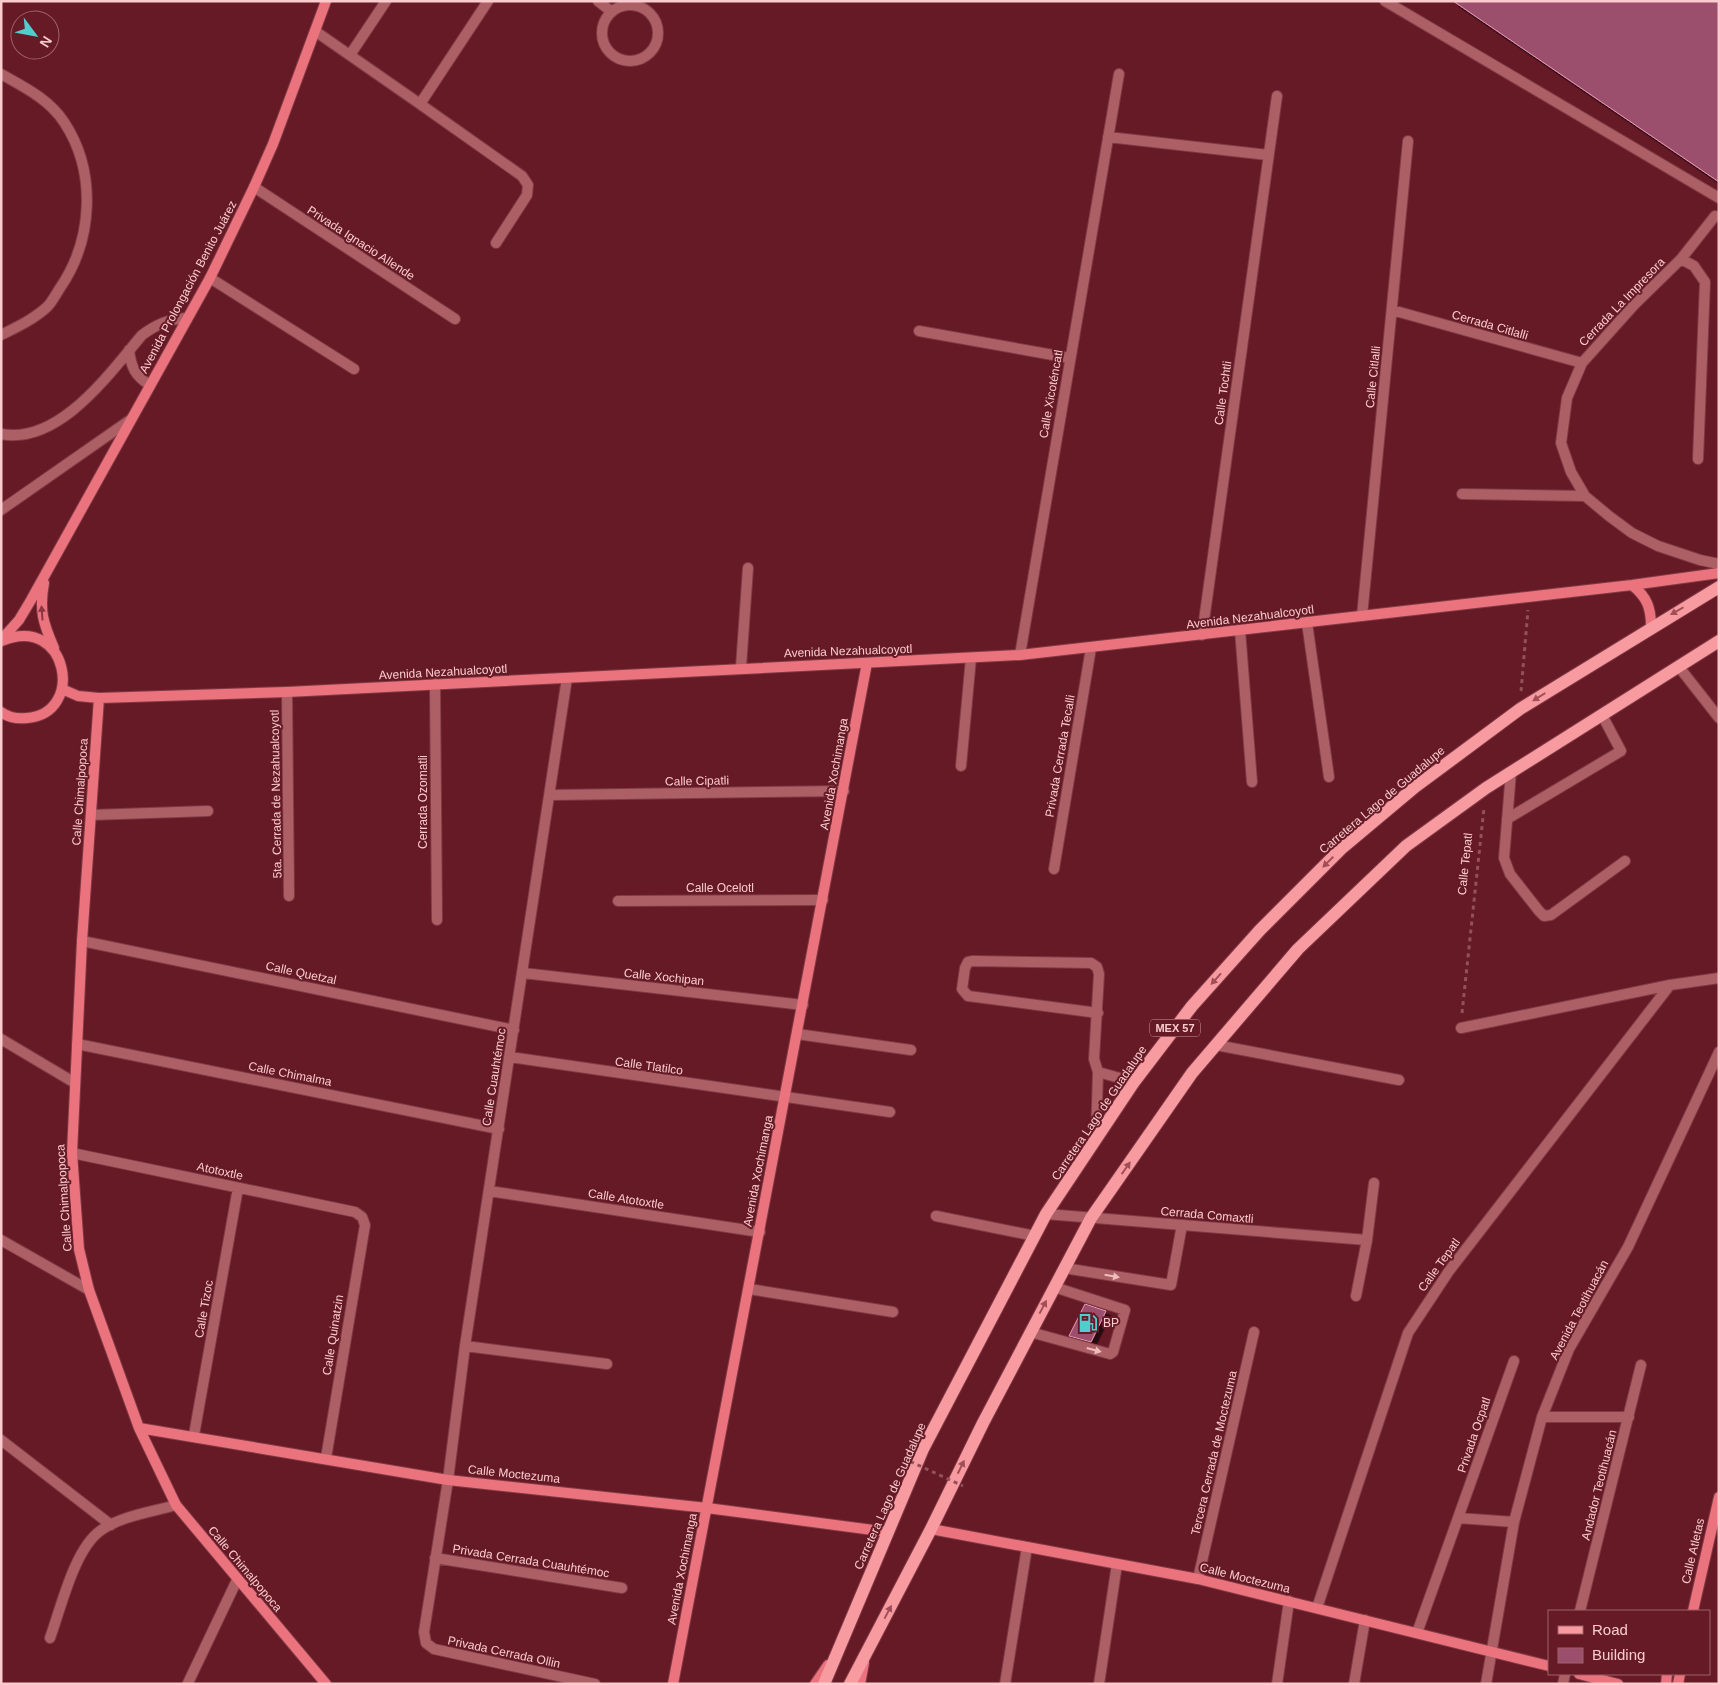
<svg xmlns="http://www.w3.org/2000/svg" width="1720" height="1685" font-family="Arial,sans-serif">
  <defs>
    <filter id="shadow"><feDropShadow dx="4.5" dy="4.5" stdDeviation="0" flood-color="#0009"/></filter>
  </defs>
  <rect width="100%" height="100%" fill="#651a26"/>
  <path fill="#9b4f6d" stroke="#ec98b7" filter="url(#shadow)" d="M1453,1h266v181z
    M1085,1304l21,7 -15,31 -22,-6z"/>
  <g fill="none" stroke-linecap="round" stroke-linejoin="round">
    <g stroke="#803a44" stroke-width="12">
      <path id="lane" d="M488,1l-68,103 102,72 6,9 -1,10 -31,48
        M598,1l14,11
        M1385,1l334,197
        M602 33a28 28 0 1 1 56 0a28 28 0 1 1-56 0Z
        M315,31l105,73
        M350,55l36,-54
        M919,331l151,27
        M1511,772l-7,86 6,16 29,37 5,5 7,-1 74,-54
        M1507,819l114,-68 -19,-36
        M1216,1045l183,35
        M1098,1072l36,10
        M1096,1138l2,-66 -4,-13 5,-85 -2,-7 -6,-4 -118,-2 -5,1 -3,6 -3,21 6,7 130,17
        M936,1216l99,20
        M1064,1268l107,17 11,-60
        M1030,1332l80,22 3,-2 12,-42 -71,-23"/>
    </g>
    <g stroke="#803a44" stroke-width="12">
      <path id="street" d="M1,74c23,13 48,25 63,48 33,50 29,118 -4,166 -4,6 -8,14 -13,19 -13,12 -30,20 -46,28
        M1108,137l160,18
        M254,187l201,132
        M1715,216l-34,43 -47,46 -52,58 -15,35 -6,45 10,29 14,24 24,20 23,17 26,13 42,14 19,4
        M1681,259l13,7 11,16 -7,177
        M210,278l144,91
        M1392,310l190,53
        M129,350c2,17 6,26 21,35
        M1,434c58,11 108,-60 141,-99 15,-11 27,-16 45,-17
        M1462,494l123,2
        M1,510l129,-90
        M1362,616l46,-475
        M1307,623l22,154
        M1240,630l12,152
        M1202,635l75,-539
        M1020,655l99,-581
        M741,667l7,-99
        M1679,667l40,51
        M567,678l-102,668 -17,134 -24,152 2,11 8,6 161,35
        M435,684l2,236
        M287,692l2,204
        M961,766l10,-108
        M551,795l293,-4
        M91,815l117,-4
        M1054,869l37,-221
        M618,901l205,-1
        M82,941l432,89
        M523,973l280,32
        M1461,1028l209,-43 49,-7
        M797,1034l114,16
        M1,1039l74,44
        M77,1044l422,85
        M510,1057l380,55
        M72,1153l283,59 7,5 3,8 -39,233
        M489,1191l271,41
        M1046,1214l321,26
        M1,1240l88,50
        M749,1289l144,23
        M1356,1296l11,-56 7,-57
        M465,1346l142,18
        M1542,1417h87
        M194,1435l44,-247
        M1,1440l110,85
        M1458,1518l56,4
        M435,1558l187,30
        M1198,1579l56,-247
        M1317,1608l91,-275 41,-62 221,-286
        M1580,1611l61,-246
        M1417,1633l97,-272
        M50,1638c11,-30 24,-88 50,-107 20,-15 52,-19 76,-26
        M188,1683l49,-103
        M1005,1684l22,-137
        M1099,1684l18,-120
        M1277,1684l12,-83
        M1354,1684l11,-64
        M1486,1684l28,-162 28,-105 27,-68 59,-102 91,-195
        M1563,1684l2,-10"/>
    </g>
    <g stroke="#803a44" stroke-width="12">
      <path id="secondary" d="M44,583c-5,27 -1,40 10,65
        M1632,585c15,12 19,23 19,41
        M1,640l18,-20 12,-20 179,-322 44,-91 19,-43 53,-143
        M62,689l16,7 21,2 188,-6 733,-37 612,-70 87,-12
        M99,698l-17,243 -10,212 7,96 10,41 50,138 37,77 150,179
        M1,712c8,6 17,7 26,6 59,-4 41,-105 -25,-77
        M139,1428l309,52 259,28 181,24
        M931,1529l267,50 351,87
        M1693,1611l26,-114
        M1579,1674l39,10
        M673,1684l194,-1021
        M815,1684l13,-19
        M860,1684l4,-21
        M1666,1684l1,-10
        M1678,1684l2,-10"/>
    </g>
    <g stroke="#803a44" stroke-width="14">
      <path id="primary" d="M824,1684l99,-235 123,-235 88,-132 58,-76 68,-76 81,-81 74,-62 105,-78 199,-122
        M850,1684l81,-155 52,-106 108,-205 101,-145 106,-124 108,-103 80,-58 233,-147"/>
    </g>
    <path stroke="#93515a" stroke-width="3" stroke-dasharray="4 4" stroke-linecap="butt" d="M1521,691l7,-81
      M1462,1013l22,-205"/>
    <use href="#lane" stroke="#ac6066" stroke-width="10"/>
    <use href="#street" stroke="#ac6066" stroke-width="10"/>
    <use href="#secondary" stroke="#eb737e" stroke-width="10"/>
    <use href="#primary" stroke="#f89ba1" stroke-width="12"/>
    <path stroke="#93515a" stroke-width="3" stroke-dasharray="4 4" stroke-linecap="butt" d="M903,1458l60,28"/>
  </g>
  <defs><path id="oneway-solid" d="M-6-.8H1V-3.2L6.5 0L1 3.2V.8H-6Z" transform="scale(1.25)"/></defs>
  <g fill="#a04e57">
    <use href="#oneway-solid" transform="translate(1677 611) rotate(150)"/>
    <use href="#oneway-solid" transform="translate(1539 697) rotate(148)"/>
    <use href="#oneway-solid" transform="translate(1328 862) rotate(135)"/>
    <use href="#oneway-solid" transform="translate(1216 979) rotate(132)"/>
    <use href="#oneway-solid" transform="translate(1126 1168) rotate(-55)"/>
    <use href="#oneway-solid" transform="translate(1043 1307) rotate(-62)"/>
    <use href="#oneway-solid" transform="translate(961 1467) rotate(-64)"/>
    <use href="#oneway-solid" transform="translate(888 1612) rotate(-62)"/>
  </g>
  <use fill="#8d3540" href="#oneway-solid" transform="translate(42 613) rotate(-94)"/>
  <g fill="#efbcbe">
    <use href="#oneway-solid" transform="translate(1112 1276) rotate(10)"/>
    <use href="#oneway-solid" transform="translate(1094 1350) rotate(15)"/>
  </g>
  <defs>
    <g id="fuel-bare" transform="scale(1.5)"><path d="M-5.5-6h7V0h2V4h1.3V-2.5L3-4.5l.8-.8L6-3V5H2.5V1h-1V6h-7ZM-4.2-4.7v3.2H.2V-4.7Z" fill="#52cdce" stroke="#651a26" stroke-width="2.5" paint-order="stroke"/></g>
  </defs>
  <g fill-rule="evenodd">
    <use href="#fuel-bare" x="1088" y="1323"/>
  </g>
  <g text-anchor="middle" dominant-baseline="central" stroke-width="4" stroke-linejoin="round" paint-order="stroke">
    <rect fill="#651a26" stroke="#ce979c" stroke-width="1" x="1150" y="1019.5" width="50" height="17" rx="4"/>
    <g font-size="11" font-weight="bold" fill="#fbccce">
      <text x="1175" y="1028">MEX 57</text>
    </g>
    <g font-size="12" fill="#fbccce" stroke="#651a26">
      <text transform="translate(361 243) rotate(33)">Privada Ignacio Allende</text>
      <text transform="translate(188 287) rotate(-62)">Avenida Prolongación Benito Juárez</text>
      <text transform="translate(1622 302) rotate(-46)">Cerrada La Impresora</text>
      <text transform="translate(1490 325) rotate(16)">Cerrada Citlalli</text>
      <text transform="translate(1373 377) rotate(-84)">Calle Citlalli</text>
      <text transform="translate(1223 393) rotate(-82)">Calle Tochtli</text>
      <text transform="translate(1051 394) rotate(-80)">Calle Xicoténcatl</text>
      <text transform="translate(1250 617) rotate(-7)">Avenida Nezahualcoyotl</text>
      <text transform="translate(848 651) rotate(-2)">Avenida Nezahualcoyotl</text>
      <text transform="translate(443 672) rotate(-3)">Avenida Nezahualcoyotl</text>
      <text transform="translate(1060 756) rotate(-80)">Privada Cerrada Tecalli</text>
      <text transform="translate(834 774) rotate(-80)">Avenida Xochimanga</text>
      <text transform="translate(697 781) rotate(-1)">Calle Cipatli</text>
      <text transform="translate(80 792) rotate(-86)">Calle Chimalpopoca</text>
      <text transform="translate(276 794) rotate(-91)">5ta. Cerrada de Nezahualcoyotl</text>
      <text transform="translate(1382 800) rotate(-40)">Carretera Lago de Guadalupe</text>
      <text transform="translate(423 802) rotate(-90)">Cerrada Ozomatli</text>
      <text transform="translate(1465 864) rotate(-84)">Calle Tepatl</text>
      <text x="720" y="888">Calle Ocelotl</text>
      <text transform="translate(301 973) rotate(12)">Calle Quetzal</text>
      <text transform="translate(664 977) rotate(6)">Calle Xochipan</text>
      <text transform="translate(649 1066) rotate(8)">Calle Tlatilco</text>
      <text transform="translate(290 1074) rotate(11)">Calle Chimalma</text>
      <text transform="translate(494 1077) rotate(-81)">Calle Cuauhtémoc</text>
      <text transform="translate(1099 1113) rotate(-56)">Carretera Lago de Guadalupe</text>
      <text transform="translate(220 1171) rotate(12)">Atotoxtle</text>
      <text transform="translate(758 1171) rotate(-79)">Avenida Xochimanga</text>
      <text transform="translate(64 1198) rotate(-94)">Calle Chimalpopoca</text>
      <text transform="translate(626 1199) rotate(9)">Calle Atotoxtle</text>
      <text transform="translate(1207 1215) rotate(5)">Cerrada Comaxtli</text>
      <text transform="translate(1439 1265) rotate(-54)">Calle Tepatl</text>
      <text transform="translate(204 1309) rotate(-80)">Calle Tizoc</text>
      <text transform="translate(1579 1310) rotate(-62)">Avenida Teotihuacán</text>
      <text transform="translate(333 1335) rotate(-81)">Calle Quinatzin</text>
      <text transform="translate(1474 1435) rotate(-71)">Privada Ocpatl</text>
      <text transform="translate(1214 1453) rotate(-77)">Tercera Cerrada de Moctezuma</text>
      <text transform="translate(514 1474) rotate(6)">Calle Moctezuma</text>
      <text transform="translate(1599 1485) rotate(-76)">Andador Teotihuacán</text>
      <text transform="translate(890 1496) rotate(-66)">Carretera Lago de Guadalupe</text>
      <text transform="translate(1693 1551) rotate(-77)">Calle Atletas</text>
      <text transform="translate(531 1561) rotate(9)">Privada Cerrada Cuauhtémoc</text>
      <text transform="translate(245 1569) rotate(50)">Calle Chimalpopoca</text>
      <text transform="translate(682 1569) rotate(-79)">Avenida Xochimanga</text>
      <text transform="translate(1245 1578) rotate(14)">Calle Moctezuma</text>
      <text transform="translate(504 1652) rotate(12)">Privada Cerrada Ollin</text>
    </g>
    <g font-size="12" fill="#fbccce" stroke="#651a26" text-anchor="start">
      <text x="1103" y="1323">BP</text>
    </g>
  </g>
  <rect width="1720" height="1685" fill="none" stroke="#fbccce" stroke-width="5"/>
  <rect x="1548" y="1610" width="162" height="65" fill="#651a26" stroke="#a16169"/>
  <rect x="1558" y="1626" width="25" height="8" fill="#f89ba1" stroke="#a16169"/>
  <text x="1592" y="1635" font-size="15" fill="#fbccce">Road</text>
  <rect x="1558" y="1648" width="25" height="15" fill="#9b4f6d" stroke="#a16169"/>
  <text x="1592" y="1660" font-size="15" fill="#fbccce">Building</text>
  <g transform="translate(35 35) rotate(122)"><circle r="24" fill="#651a26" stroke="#a16169"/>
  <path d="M0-4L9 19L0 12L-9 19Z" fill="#52cdce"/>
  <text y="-8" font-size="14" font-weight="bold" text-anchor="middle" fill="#fbccce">N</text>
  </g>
</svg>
